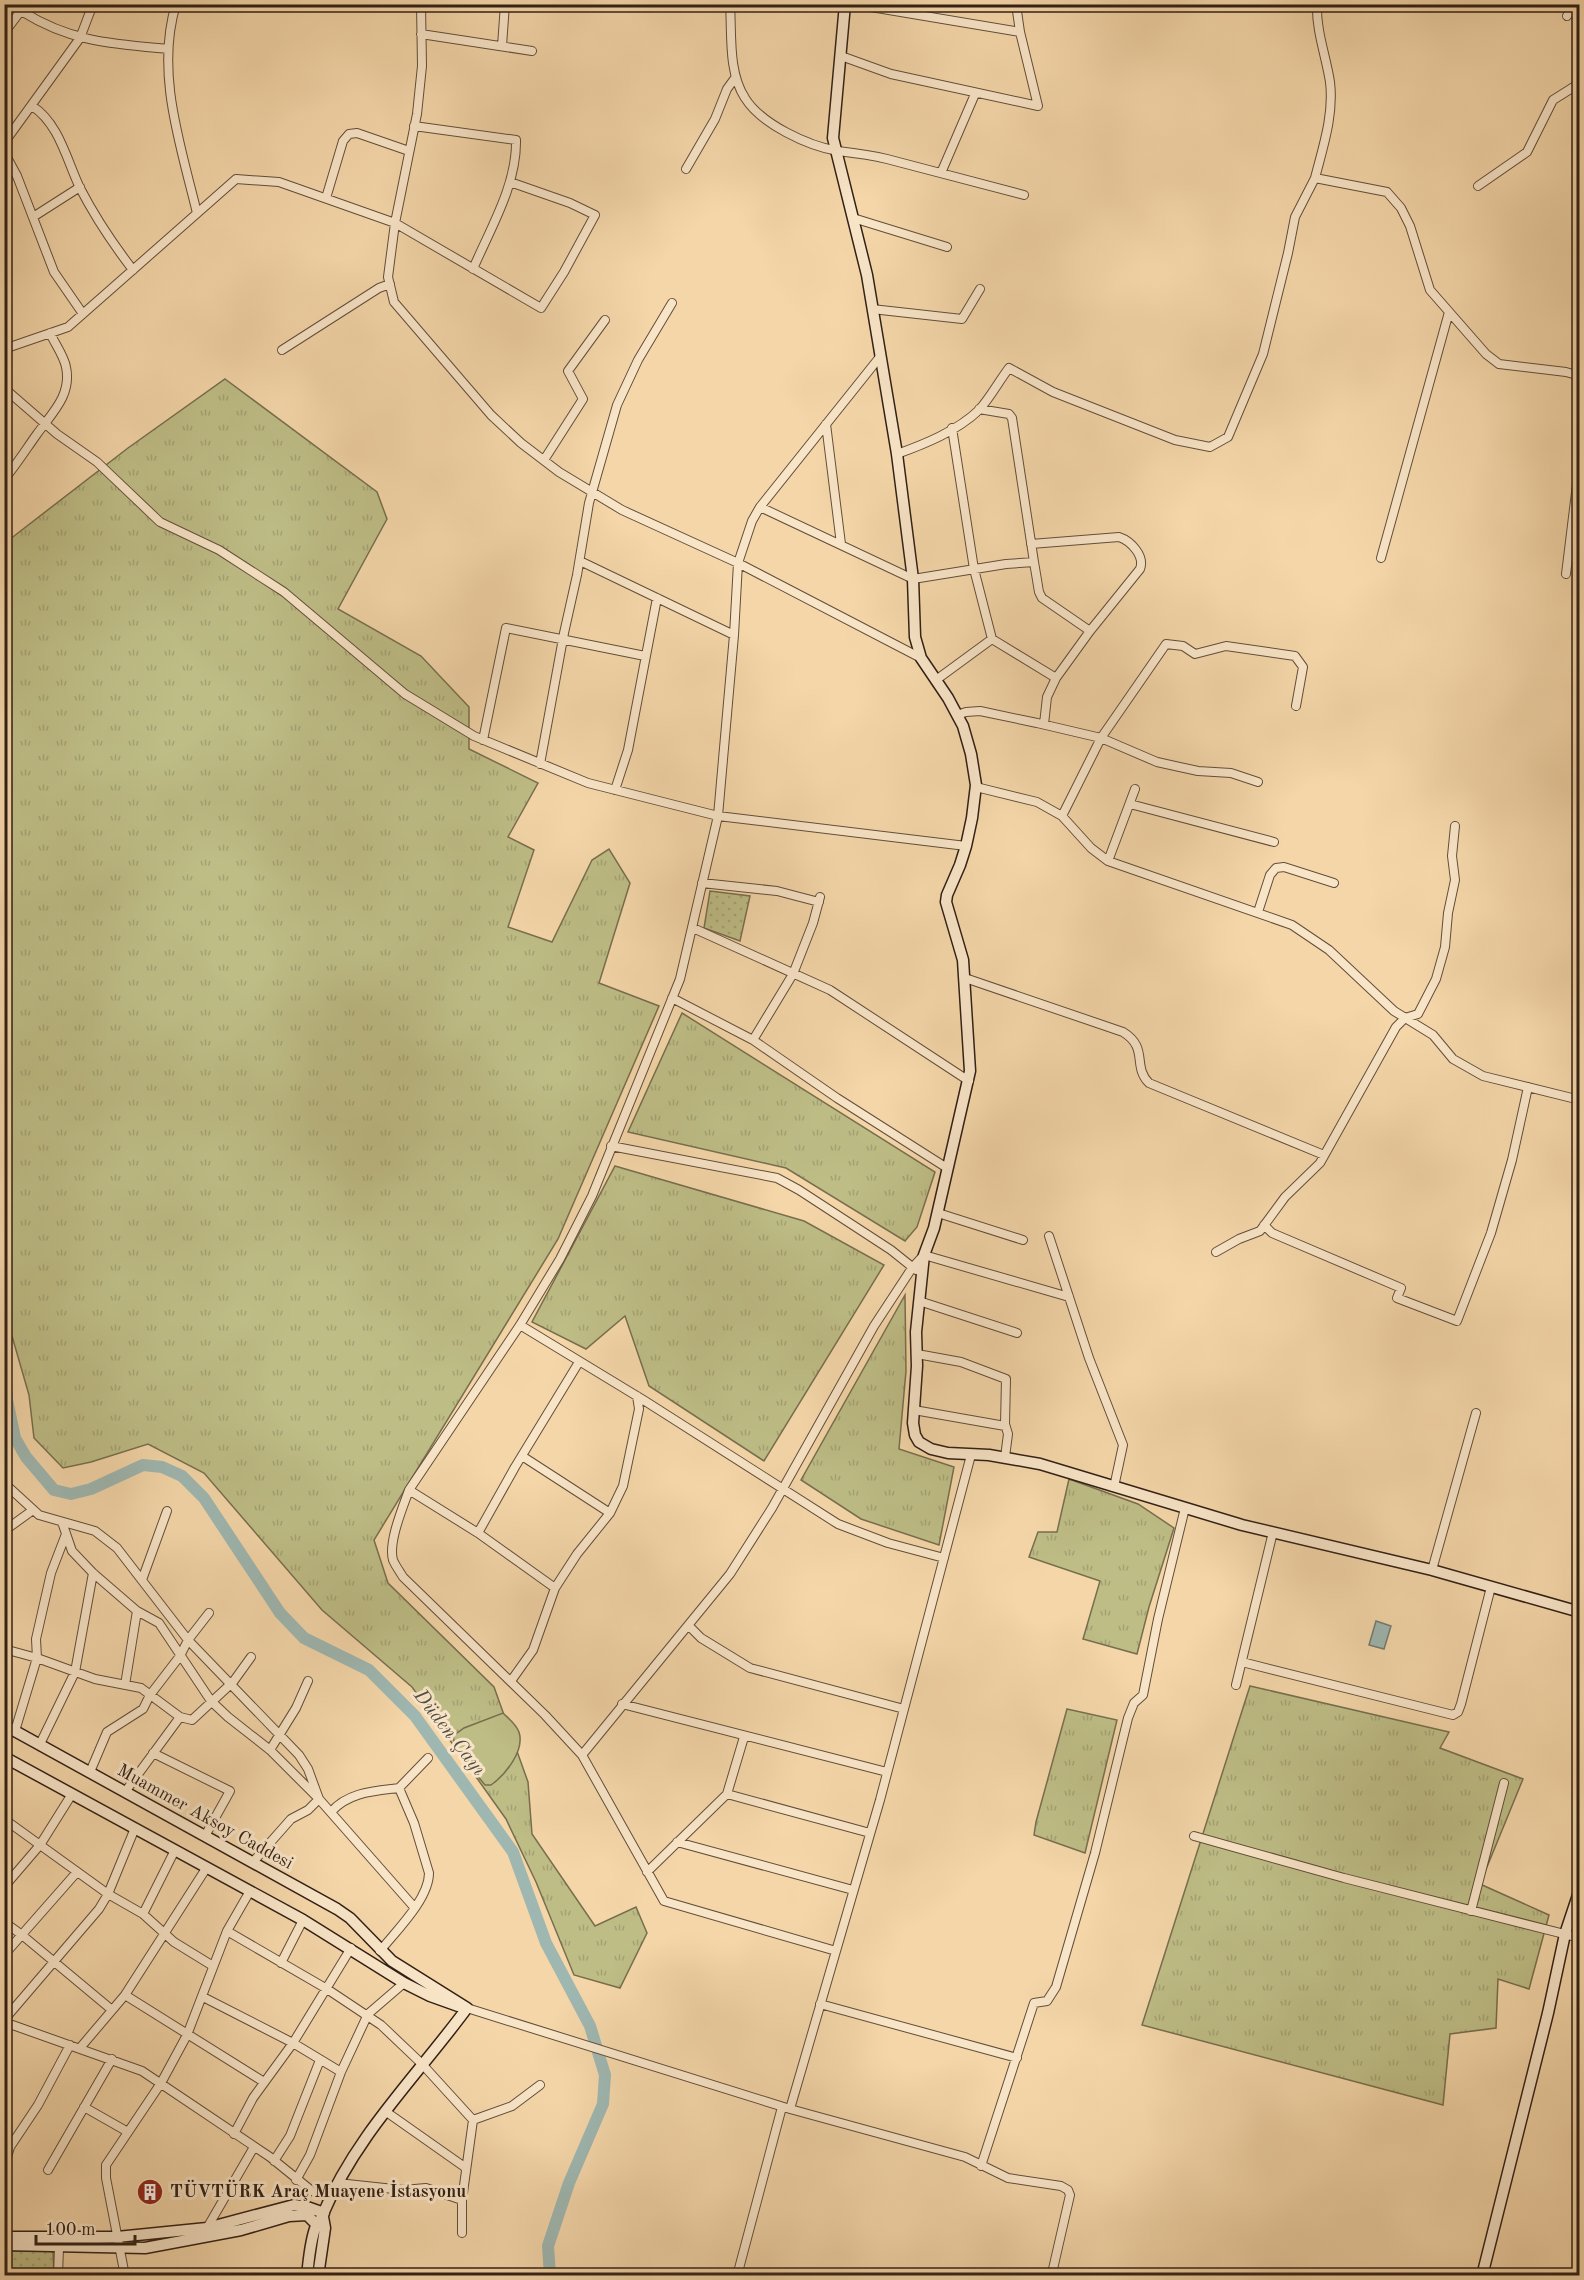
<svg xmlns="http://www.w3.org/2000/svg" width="1584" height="2280" font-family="'Old Standard TT',serif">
  <defs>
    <pattern id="grass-tufts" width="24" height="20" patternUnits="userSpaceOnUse" patternTransform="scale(1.5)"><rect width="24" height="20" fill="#bebd86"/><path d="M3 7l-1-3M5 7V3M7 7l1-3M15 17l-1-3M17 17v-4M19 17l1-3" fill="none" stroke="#a4a273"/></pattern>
    <pattern id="park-dots" width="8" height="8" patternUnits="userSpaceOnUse" patternTransform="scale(1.5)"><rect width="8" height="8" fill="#bebd86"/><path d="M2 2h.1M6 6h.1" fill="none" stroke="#a4a273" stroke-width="1.8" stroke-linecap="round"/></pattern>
  </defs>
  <rect width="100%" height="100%" fill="#f4d6a9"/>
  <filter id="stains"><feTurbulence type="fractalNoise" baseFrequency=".00333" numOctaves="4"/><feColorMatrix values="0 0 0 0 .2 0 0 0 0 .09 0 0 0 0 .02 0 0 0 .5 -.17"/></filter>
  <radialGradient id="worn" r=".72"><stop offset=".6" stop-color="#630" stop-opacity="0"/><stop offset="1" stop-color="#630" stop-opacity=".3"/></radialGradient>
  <path fill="url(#grass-tufts)" stroke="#786e4e" stroke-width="1.5" d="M225,379l152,113 10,27 -49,90 83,47 48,51v42l69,34 -30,54 26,13 -26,77 44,15 40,-82 17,-11 21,34 -31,100 60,23 -101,233 -184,301 14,43 106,104 34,95 4,52 63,92 41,-19 11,26 -27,55 -46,-13 -38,-93 -30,-63 -94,-132 -90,-77 -118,-137 -56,-29 -57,18 -28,6 -29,-30 -5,-43 -17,-59 -7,-9v-784l123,-95z
    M682,1013l253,159 -18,55 -12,14 -119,-73 -158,-36z
    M615,1166l189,55 80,44 -120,196 -115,-75 -24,-70 -39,33 -54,-27z
    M905,1295l1,76 -7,78 55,18 -15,78 -78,-26 -60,-39z
    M1069,1479l69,25 36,24 -25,79 -12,47 -54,-15 17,-58 -71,-24 9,-25h19z
    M1250,1686l199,46 -9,16 83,31 -43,105 69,31 -20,74 -31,-10 -2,49 -46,6 -7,71 -301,-80z
    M1067,1709l50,11 -32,133 -51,-18 2,-13z"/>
  <path fill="url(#park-dots)" stroke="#786e4e" stroke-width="1.5" d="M710,891l40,5 -10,45 -36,-13z
    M4,2251h49l1,23 -49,1z"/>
  <path fill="#bebd86" stroke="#786e4e" stroke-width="1.5" d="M503,1713c6,6 13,11 16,19 6,19 -14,43 -28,53h-6l-29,-35 -3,-14 11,-8z"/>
  <path fill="#9eb7b1" stroke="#727b73" stroke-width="1.5" d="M1376,1621l15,5 -7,23 -15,-4z"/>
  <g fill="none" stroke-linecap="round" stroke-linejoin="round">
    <path stroke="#9eb7b1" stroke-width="12" d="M4,1357l3,43 8,38 11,19 28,33 17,4 20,-5 52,-24 19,2 20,9 22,22 76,115 24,25 65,32 46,46 98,136 33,91 44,83 15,49 -2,29 -34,79 -21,63 2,30"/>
    <g stroke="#624e3a" stroke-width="10">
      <path id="street" d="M176,4c-21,69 5,142 21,209
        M421,4l1,62 -5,48 -22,109 -7,54 6,25 97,113 30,28 38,29 63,38 116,53 183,95
        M730,4c2,31 -2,68 15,94 16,26 63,48 93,53 17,2 33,4 49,8 46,12 92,24 137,36
        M853,4l167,28
        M1317,4c-1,27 9,52 13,78 4,33 -7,65 -15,96l72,14 14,16 9,18 20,64 56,64 13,10 67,8 14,4
        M23,12c48,30 90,32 145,37
        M1567,16l8,-12
        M4,33l22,-29
        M421,34l111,17
        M502,46l3,-42
        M841,56l50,18 147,32 -18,-74 -4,-28
        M32,106c27,17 35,55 48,82 15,29 33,56 53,82
        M414,126l102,14c1,45 -26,89 -43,129
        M4,143l76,-105 13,-34
        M4,152l13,24 37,96 29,42
        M686,169l29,-50 12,-30 8,-11
        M941,173l34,-79
        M1478,186l49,-34 26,-52 27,-17
        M326,198l17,-57 6,-7 8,-1 52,18
        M33,217l47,-30
        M853,218l94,29
        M872,309l90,10 18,-30
        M4,349l64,-22 168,-148 43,3 116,41 146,85 23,-36 31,-57 -25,-12 -60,-21
        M282,350l97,-62 11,-4
        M4,388l53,46 40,28 63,60 59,28 65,42 121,102 69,42 114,47 130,33 16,-181 4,-72 14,-42 8,-14 119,-149
        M826,424l15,120
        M897,454c28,-10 60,-23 82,-44 11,-12 20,-29 30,-42l44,24 122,48 35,7 18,-10 35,-83 25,-101 7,-36 20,-39
        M544,460l39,-61 -15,-28 37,-51
        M4,474l3,2c11,-14 20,-28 30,-42 15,-21 35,-39 29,-67 -2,-11 -11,-23 -16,-34
        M760,507l153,72 93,-15 28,-2 -22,-144 -3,-4 -30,-5
        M1031,544l88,-7c12,4 26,19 21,32l-50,62 -34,47 -9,19 -3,27
        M1381,558l68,-246
        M580,561l154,74
        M1034,562l5,30 3,6 48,33
        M1566,574l14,-114
        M992,639l64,39
        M936,680l56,-41 -18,-70 -22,-141
        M957,715l9,-3 14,-1 57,12 64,15 56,24 41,9 33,2 27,9
        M483,740l23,-112 139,28
        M540,764l24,-131 13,-58 12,-72 28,-98 21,-45 34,-57
        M976,787l61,15 25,14 29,32 17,13 184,64 37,25 65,61 39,24 20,24 30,17 97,24
        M615,790l13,-40 29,-152
        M1130,804l144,38
        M1062,816l39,-78 65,-94 17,2 12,8 31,-8 69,10 8,11 -7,39
        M1108,861l27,-72
        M702,883l75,8 42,11
        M1258,912l12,-37 6,-7 8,-1 50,16
        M693,928l137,62 139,91
        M965,978l158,54c26,16 9,34 26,51l175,72
        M672,998l81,42 84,58 110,70
        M753,1040l40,-66 20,-51 7,-26
        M611,1146l166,32 22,12 92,60 25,20
        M938,1213l85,27
        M1264,1225l8,8 129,55 -4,10 60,23 34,-88 21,-73 16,-73
        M1049,1236l40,122 34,87 -9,42
        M1216,1252l23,-13 21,-8 25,-34 35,-34 76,-136 9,-9 13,-4 18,-35 9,-32 3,-34 7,-33 -3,-24 3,-30
        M919,1301l98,32
        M520,1325l125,76 193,123 50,19 56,15
        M917,1354l44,8 45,17 -1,45 3,10 -3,23
        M914,1410l91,16
        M971,1455l-91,345 -90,309 175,48 43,21 53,8 7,4 2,5 -17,74 -5,7
        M522,1456l88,57
        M4,1483l35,32 56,16 22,17 71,92 111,115 9,14 11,30 -11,11 -17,9 -38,43
        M409,1490l69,43 77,55
        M62,1522l10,29 21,22 44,38 22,12 52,78 17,16 42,33 49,49 95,108
        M4,1531l29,-21
        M478,1533l37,-66 64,-105
        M1432,1570l44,-157
        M142,1580l25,-69
        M689,1626l12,12 49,30 154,41
        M4,1649l33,9 58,21 46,9 39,29 12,3 41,-38 18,-25
        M1242,1662l211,53 5,-3 3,-8 30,-117
        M511,1681l22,-31 22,-62 22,-34 33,-41 13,-27 16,-77 -2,-13
        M125,1685l12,-74
        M1236,1685l37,-153
        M622,1704l265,68
        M15,1731l22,-73 -1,-19 15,-66 15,-39
        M40,1744l35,-72 18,-99
        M270,1750l26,-42 12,-27
        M153,1753l77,38 -25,45
        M582,1755l148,-181 42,-66 102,-182 38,-58 12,-13 145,42
        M90,1772l17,-40 36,-23 7,-14 30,-39 8,-16 21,-27
        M399,1788l29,-30
        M125,1792l55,-75
        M727,1794l17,-57
        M331,1812c17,-20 44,-21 68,-24l15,35 15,50c0,26 -33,58 -49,78
        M4,1819l104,75 35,20 31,28 39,24
        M1194,1836l150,42 236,60
        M677,1842l176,48
        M647,1872l80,-78 143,39
        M4,1887l36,-42 32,-51
        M1471,1911l33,-128
        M143,1914l32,-64
        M4,1922l18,13 90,75
        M227,1931l100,58 54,36 41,39 51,56 39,-14 28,-21
        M836,1951l-172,-50 -82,-146 -37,-40 -142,-138c-3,-5 -8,-12 -10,-17 -5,-18 10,-53 16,-70l111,-165 40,-66 32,-63 88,-217 38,-163 248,30
        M4,1955l73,-83
        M281,1963l22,-43
        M125,1995l139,87
        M203,1997l90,46 48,29
        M820,2004l197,54
        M467,2008l323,101
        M4,2020l95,-111 9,-15 27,-66
        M4,2022l138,49 128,86 42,34 18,7
        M80,2048l45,-53 82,-128
        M84,2107l44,25
        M385,2111l81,57
        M234,2134l19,-36 40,-55 58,-95
        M274,2161l16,-25 30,-76
        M981,2166l53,-163 13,-2 9,-14 39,-134 33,-135 6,-15 9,-8 15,-76 27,-111
        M4,2167l6,-20 28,-42 32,-60
        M48,2170l64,-111
        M296,2180l14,-25 31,-83 27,-58 36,-31
        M338,2183l65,7 23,-2 36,12
        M207,2228l47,-81
        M462,2233v-33l11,-80
        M58,2276l1,-29
        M125,2276l-19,-98v-13l55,-82 26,-48 40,-104 23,-40
        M737,2276l45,-169"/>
    </g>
    <g stroke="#312015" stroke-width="13">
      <path id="secondary" d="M845,4l-12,134 34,137 30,179 16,125 2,58 6,21 27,40 15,28 8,28 5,31 -4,33 -6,28 -6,19 -13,30 -1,7 17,58 7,111 -36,157 -10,27 -8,77 1,34 -4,57 2,12 4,7 12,7 17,4 41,2 51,9 202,61 190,45 148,42
        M4,1725l333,184 13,9 42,43 75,47
        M4,1757l299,163 101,63 26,13 28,10
        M4,2237h113l90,-9 87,-23 13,2 17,6
        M4,2245l141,3 96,-18 48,-14 18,-1 10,10
        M307,2276c2,-17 3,-35 9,-50 2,-4 6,-7 7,-12 33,-79 94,-138 144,-206
        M318,2276l7,-48 -2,-11
        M1482,2276l66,-263 17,-79 15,-45"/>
    </g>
    <use href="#street" stroke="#f8e4c7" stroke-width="8"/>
    <use href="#secondary" stroke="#f8e4c7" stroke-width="10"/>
  </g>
  <defs>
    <g id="building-disc" transform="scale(1.35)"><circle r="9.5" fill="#8f2418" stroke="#f8e4c7"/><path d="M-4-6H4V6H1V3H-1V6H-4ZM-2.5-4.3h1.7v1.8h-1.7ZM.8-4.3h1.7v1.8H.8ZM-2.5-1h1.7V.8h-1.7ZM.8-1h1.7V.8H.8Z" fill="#fff"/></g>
  </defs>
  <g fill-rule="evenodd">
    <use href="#building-disc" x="150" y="2192"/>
  </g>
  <g text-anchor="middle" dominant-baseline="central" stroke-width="6" stroke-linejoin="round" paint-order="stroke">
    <g font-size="18" fill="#312015" stroke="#f8e4c7">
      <text transform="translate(205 1817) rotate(29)">Muammer Aksoy Caddesi</text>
    </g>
    <g font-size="18" font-weight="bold" fill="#312015" stroke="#f8e4c7" text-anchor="start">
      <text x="170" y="2192">TÜVTÜRK Araç Muayene İstasyonu</text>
    </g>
    <g font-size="20" font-style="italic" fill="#524d44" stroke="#f8e4c7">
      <text transform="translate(449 1733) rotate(52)">Düden Çayı</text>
    </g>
  </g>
  <rect width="1584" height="2280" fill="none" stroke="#f4d6a9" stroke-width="24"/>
  <rect x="6" y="6" width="1572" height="2268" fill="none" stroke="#312015" stroke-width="3"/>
  <rect x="12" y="12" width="1560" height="2256" fill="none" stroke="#312015" stroke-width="1.5"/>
  <path d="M36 2235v9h99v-9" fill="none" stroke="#312015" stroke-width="3"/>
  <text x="45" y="2235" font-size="18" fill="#312015" stroke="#f8e4c7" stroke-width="4.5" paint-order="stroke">100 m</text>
  <rect width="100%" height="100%" filter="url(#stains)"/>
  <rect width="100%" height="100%" fill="url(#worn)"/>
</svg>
